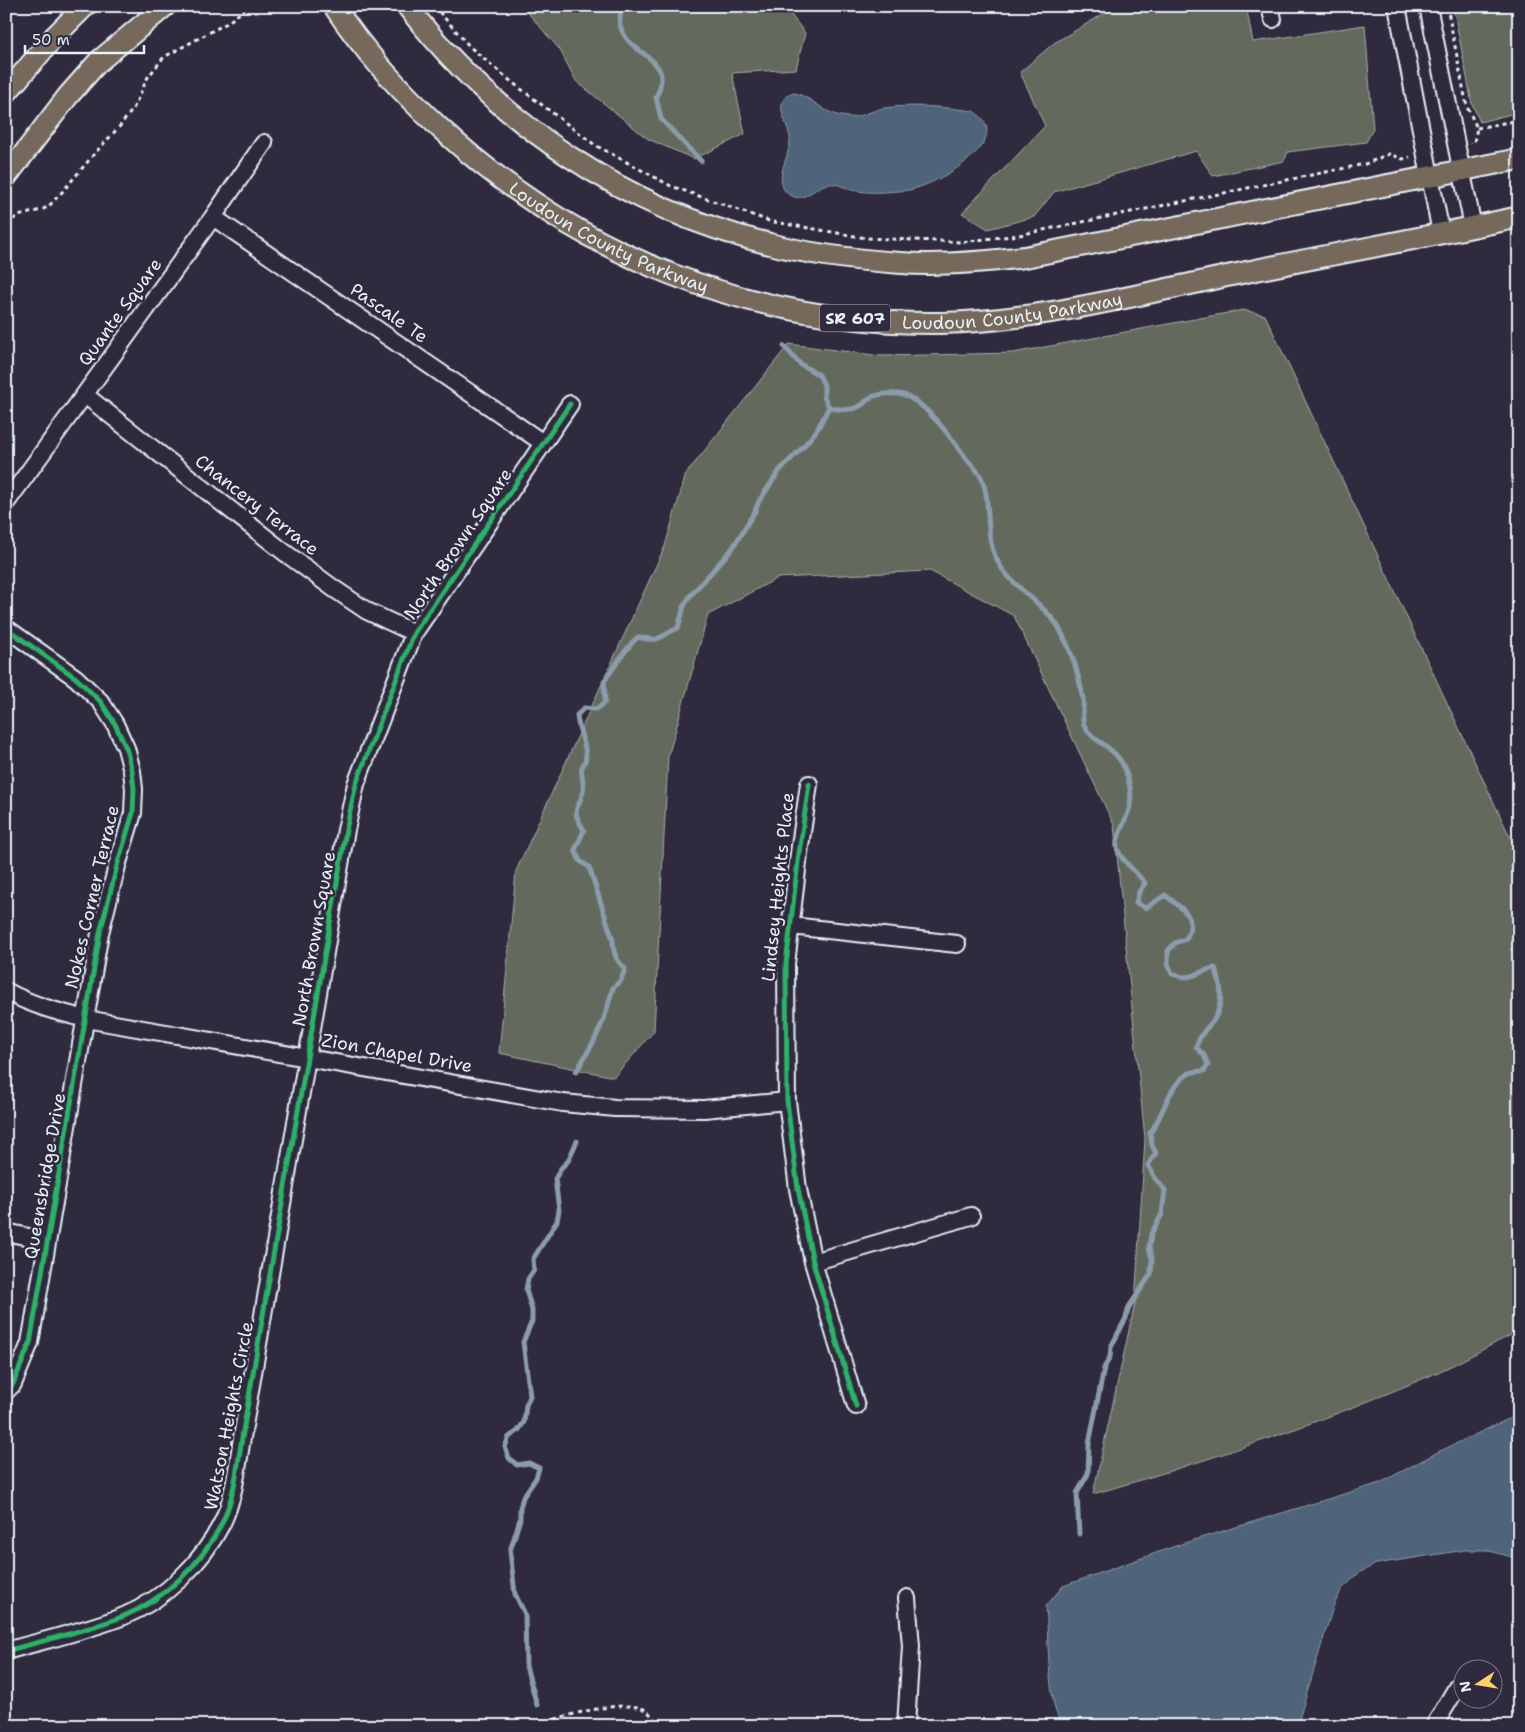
<svg xmlns="http://www.w3.org/2000/svg" width="1525" height="1732" font-family="'Shantell Sans',sans-serif">
  <rect width="100%" height="100%" fill="#2f2a3d"/>
  <filter id="ink" filterUnits="userSpaceOnUse"><feTurbulence type="fractalNoise" baseFrequency=".02" numOctaves="2"/><feDisplacementMap in="SourceGraphic" scale="10" xChannelSelector="R" yChannelSelector="G"/><feConvolveMatrix kernelMatrix="1 2 1 2 8 2 1 2 1" color-interpolation-filters="sRGB"/></filter>
  <g filter="url(#ink)">
    <path fill="#636a5d" stroke="#a6aeaa" d="M522,6h262l21,27 -9,36 -64,4 13,61 -51,25 -46,-20 -72,-58 -16,-31z
      M1117,6h129l7,36 112,-17 8,104 -7,13 -78,10 -4,9 -71,15 -17,-25 -142,41 -20,25 -46,12 -26,-16 83,-87 -25,-54 34,-29z
      M1453,6h66v106l-39,10 -8,-18z
      M1243,310l22,5 254,541v475c-29,14 -56,30 -85,43 -111,48 -226,87 -341,120l42,-191 10,-164 -31,-314 -100,-209 -84,-45 -152,7 -70,37 -40,142 -14,274 -40,46 -115,-24 17,-182 149,-325 21,-72 103,-130 92,12 132,-3z"/>
    <path fill="#4f647a" stroke="#8c9cac" d="M795,93c19,5 29,22 52,24 13,2 24,-7 37,-9 27,-4 62,-1 89,3 47,28 -38,75 -64,79 -19,2 -39,4 -57,0 -7,-2 -15,-7 -22,-6 -14,0 -24,19 -38,12 -24,-11 0,-41 -2,-59 -2,-11 -10,-23 -8,-33 1,-7 6,-10 13,-11z
      M1519,1414v145l-33,-9h-21l-89,14 -17,9 -17,16 -9,18 -36,119h-221c-6,-1 -14,-3 -17,-8 -11,-15 -11,-90 -13,-112l17,-20 121,-43 196,-60 56,-30z"/>
    <g fill="none" stroke-linecap="round" stroke-linejoin="round">
      <path stroke="#8c9cac" stroke-width="5" d="M622,6c-1,6 -3,14 -2,19 8,33 57,30 36,72l5,22 40,42
        M784,346l16,18 19,11 5,10v12l5,10c10,3 23,4 33,-2 3,-2 5,-6 8,-7 9,-5 24,-5 34,-3 22,7 51,48 65,67 4,4 9,9 12,15 11,24 3,57 15,81 13,29 47,43 63,70 12,21 20,46 24,71 1,8 -2,19 1,26 8,18 34,21 42,47 3,9 6,23 4,33 -1,12 -16,32 -13,43 3,12 20,24 28,35l-6,9 -3,11 10,5 19,-13c18,14 33,21 21,44l-11,4 -7,8v13l4,10c23,8 23,-3 43,-6 7,16 9,37 -2,53 -8,9 -13,14 -17,26l8,8 4,10 -4,6c-5,0 -12,0 -16,3 -21,13 -24,41 -38,59l2,12 4,8 -8,12 7,13 10,12 -3,24 -11,20 -2,14 3,10 -1,16 -22,33 -3,11 -15,29 -1,10 -6,11 -15,76 -1,30 -11,19 2,41
        M576,1072l18,-31 10,-22 9,-31 8,-8 4,-11c-9,-9 -12,-16 -12,-29l-24,-73 -9,-6 -5,-11 9,-20c-15,-24 -5,-18 -1,-39 2,-8 -3,-16 -1,-24 2,-4 4,-6 4,-10 0,-13 -8,-27 -9,-42l7,-7 12,1 9,-7 -1,-21c11,-14 21,-33 34,-44 24,6 21,-1 40,-9l6,-22 6,-10 42,-47 23,-38 4,-10 21,-31 23,-23 14,-17 12,-23
        M537,1705l-11,-39 -1,-52 -10,-20 -5,-43 10,-32v-11l3,-11 13,-19 3,-10 -10,-5 -12,2 -8,-7 -4,-11 4,-10 9,-6 6,-9 2,-17 4,-9 -7,-54 9,-21v-11l-6,-20 2,-11 6,-9 -1,-11 24,-38 2,-11 -4,-31 6,-11 7,-7 9,-20"/>
      <g stroke="#e8f1f8" stroke-width="20">
        <path id="minor" d="M1270,6l3,13
          M1397,6l44,227
          M1428,6l45,221
          M213,217l330,226
          M85,395l199,157 49,36 34,23 47,22
          M6,503l207,-286 51,-74
          M6,628l70,50 25,24 14,22 11,24 6,23 2,18 -1,24 -16,53 -17,67 -70,410 -17,41 -7,7
          M809,784l-10,69 -13,111 1,137 11,88 15,73 43,144
          M791,926l166,18
          M6,991c25,14 52,21 80,28l477,84 52,5 89,1 83,-8
          M6,1232l41,9
          M813,1262l158,-46
          M6,1651c39,-11 80,-20 118,-35 41,-17 78,-53 98,-93 14,-29 16,-65 22,-97l102,-596 10,-46 58,-151 156,-229
          M906,1726l5,-80 -4,-48
          M1434,1726l23,-39"/>
      </g>
      <g stroke="#e8f1f8" stroke-width="24">
        <g id="major">
          <path id="s1" d="M334,6c30,46 67,86 107,123 138,127 311,196 500,194 99,-2 199,-29 296,-49 94,-20 188,-36 282,-57"/>
          <path d="M407,6c89,116 220,204 363,238 42,11 87,16 131,19 41,3 83,-1 124,-6l494,-98"/>
          <path d="M6,93l48,-56 31,-31"/>
          <path d="M6,177l62,-81 30,-34 67,-56"/>
        </g>
      </g>
      <path stroke="#e8f1f8" stroke-width="3" stroke-dasharray="4 4" stroke-linecap="butt" d="M434,6l36,41 43,36 82,62 76,41 98,35 97,17 95,4 58,-7 346,-71 24,-10 14,5 7,-2
        M1447,6l20,101 10,21 -3,14 -4,1
        M1477,128l42,-8
        M6,224l12,-8 23,-6 7,-3 15,-16 32,-38 25,-27 13,-17 15,-32 16,-20 63,-34 22,-17
        M532,1726c24,-7 93,-30 115,-15 4,3 9,10 12,15"/>
      <use href="#minor" stroke="#2f2a3d" stroke-width="16"/>
      <use href="#major" stroke="#76695c" stroke-width="20"/>
      <g stroke="#2f2a3d" stroke-width="8">
        <path id="cycleway" d="M6,628l70,50 25,24 14,22 11,24 6,23 2,18 -1,24 -16,53 -17,67 -70,410 -17,41 -7,7
          M809,784l-10,69 -13,111 1,137 11,88 15,73 43,144
          M6,1651c39,-11 80,-20 118,-35 41,-17 78,-53 98,-93 14,-29 16,-65 22,-97l102,-596 10,-46 58,-151 156,-229"/>
      </g>
      <use href="#cycleway" stroke="#2db169" stroke-width="5"/>
    </g>
  </g>
  <g text-anchor="middle" dominant-baseline="central" stroke-width="5" stroke-linejoin="round" paint-order="stroke">
    <rect fill="#2f2a3d" stroke="#b0b5c0" stroke-width="1" x="820" y="304.5" width="70" height="27" rx="4"/>
    <g font-size="16" font-weight="bold" fill="#e8f1f8">
      <text x="855" y="318">SR 607</text>
    </g>
    <g font-size="18" fill="#e8f1f8" stroke="#2f2a3d">
      <text stroke="none"><textPath href="#s1" startOffset="365">Loudoun County Parkway</textPath></text>
      <text stroke="none"><textPath href="#s1" startOffset="785">Loudoun County Parkway</textPath></text>
      <text transform="translate(120 312) rotate(-54)">Quante Square</text>
      <text transform="translate(389 313) rotate(35)">Pascale Te</text>
      <text transform="translate(257 505) rotate(38)">Chancery Terrace</text>
      <text transform="translate(458 544) rotate(-56)">North Brown Square</text>
      <text transform="translate(778 887) rotate(-84)">Lindsey Heights Place</text>
      <text transform="translate(92 897) rotate(-77)">Nokes Corner Terrace</text>
      <text transform="translate(314 939) rotate(-80)">North Brown Square</text>
      <text transform="translate(397 1053) rotate(10)">Zion Chapel Drive</text>
      <text transform="translate(45 1176) rotate(-80)">Queensbridge Drive</text>
      <text transform="translate(229 1416) rotate(-79)">Watson Heights Circle</text>
    </g>
  </g>
  <rect width="1525" height="1732" fill="none" stroke="#2f2a3d" stroke-width="25"/>
  <rect x="12" y="12" width="1500" height="1707" fill="none" stroke="#e8f1f8" stroke-width="2" filter="url(#ink)"/>
  <g transform="translate(1478 1684) rotate(258)"><circle r="24" fill="#2f2a3d" stroke="#797a88"/>
  <path d="M0-4L9 19L0 12L-9 19Z" fill="#ffd166"/>
  <text y="-8" font-size="14" font-weight="bold" text-anchor="middle" fill="#e8f1f8">N</text>
  </g>
  <path d="M25 45v8h119v-8" fill="none" stroke="#e8f1f8" stroke-width="2.5"/>
  <text x="32" y="45" font-size="15" fill="#e8f1f8" stroke="#2f2a3d" stroke-width="4" paint-order="stroke">50 m</text>
</svg>
